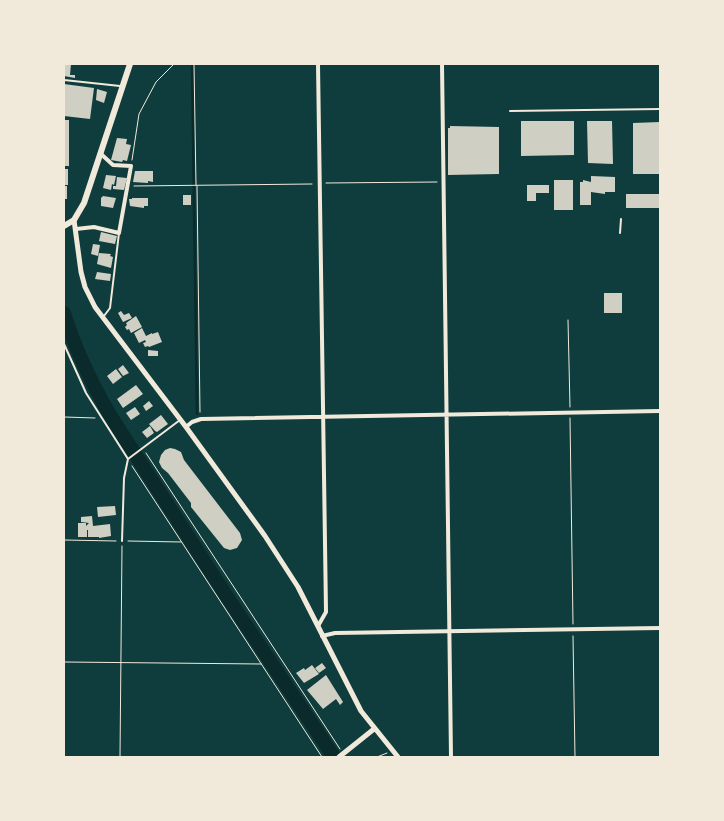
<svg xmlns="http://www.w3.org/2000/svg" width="724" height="821" font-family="Commissioner,sans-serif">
  <rect width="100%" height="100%" fill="#0f3d3e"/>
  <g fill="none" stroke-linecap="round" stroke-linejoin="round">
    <path stroke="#0a2a2b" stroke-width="2.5" d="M192,64l5,350"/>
    <path stroke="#0a2a2b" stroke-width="14" d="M64,313c11,36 27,69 46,102l112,174 112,168"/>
  </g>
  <path fill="#cfcfc3" d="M64,64h7l-1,11h5v3l-11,-2z
    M64,84l30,4 -4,31 -26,-3z
    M97,89l10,3 -3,11 -8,-3z
    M64,120h5v46h-5z
    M521,121h53v34l-53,1z
    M587,121h25l1,43 -25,-1z
    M660,122v52h-27v-51z
    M450,126l49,1v47l-51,1v-47h2z
    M117,138l10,1 -1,5 5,1 -4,16 -4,-1 -1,2 -11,-2z
    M64,169h4v16h-4z
    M135,171h18v11l-5,-1v2l-15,-1z
    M106,175l10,1 -2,9 -2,-1 -1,6 -8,-2z
    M591,176l24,1v15h-10v2l-14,-2v13h-11v-23h3v-2l8,2z
    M117,177l10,1 -3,12 -11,-1v-3h3z
    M554,180h19v30h-19z
    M527,185h22v8h-13v8h-9z
    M64,186h3v13h-3z
    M626,194h33v14h-33z
    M183,195h8v10h-8z
    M103,196l13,2 -3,10 -12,-2v-8z
    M132,198h16v8h-4v2l-14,-2 -1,-7h3z
    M101,232l16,4 -2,8 -16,-3z
    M93,244l7,1 -2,11 -7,-2z
    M99,253l12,1 -1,2 3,1 -2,11 -14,-4z
    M97,272l14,2 -1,7 -15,-2z
    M604,293h18v20h-18z
    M121,311l3,4 5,-2 3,5 -9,4 -5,-9z
    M136,316l6,11 -11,6 -2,-4 -2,1 -2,-3 2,-2 -1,-2z
    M142,328l4,8 6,-3v1l6,-2 4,10 -13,5 -1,-1 -3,1 -2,-4 3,-1 -1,-2 -6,3 -5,-10z
    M148,350l10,1v5h-10z
    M123,365l6,8 -6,3 -5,-7z
    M116,369l6,8 -9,7 -6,-8z
    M136,385l7,9 -20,14 -6,-9z
    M149,401l4,5 -7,5 -3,-5z
    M135,407l5,7 -9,6 -5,-7z
    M161,415l7,9 -11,8 -2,-1 -6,-7z
    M150,426l4,7 -7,5 -5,-6z
    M170,448l5,1 6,3 3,8 56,73 2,7 -5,8 -7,2 -6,-2 -33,-41v-4l-23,-30 -6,-5 -3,-6 2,-7 4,-5z
    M115,506l1,9 -18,2 -1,-10z
    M92,516l1,10 17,-2 1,12 -12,2v-1h-11v-7h-1v7h-9v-14h8v3l3,-3 -8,-1v-5z
    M322,663l4,5 -7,5 -4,-5z
    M312,665l7,9 -15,9 -8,-10 8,-5 1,2z
    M326,675l17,27 -3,3 -4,-6 -13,10 -16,-19z"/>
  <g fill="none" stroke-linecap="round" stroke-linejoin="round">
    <path stroke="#f1e9da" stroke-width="1" d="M194,64l2,121
      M132,160l7,-46 17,-32 18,-18
      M326,183l111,-1
      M134,186l178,-2
      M197,186l3,226
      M568,320l2,87
      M64,417l31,1
      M570,418l3,206
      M146,453l194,296
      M132,466l190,291
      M64,540l52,1
      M128,541l53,1
      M573,636l2,121
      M64,662l197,2
      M120,757l2,-211
      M377,757l10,-4"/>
    <path stroke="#f1e9da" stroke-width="2" d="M64,80l56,6
      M510,111l150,-2
      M620,233l1,-14
      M104,316l6,-8 9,-75
      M64,344l22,49 42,66
      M122,541l2,-63 4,-19 52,-39"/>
    <path stroke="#f1e9da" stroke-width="4" d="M442,64l9,693
      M76,229l18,-2 25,6 12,-67 -18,-1 -12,-11
      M186,427l6,-5 9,-3 459,-8
      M318,626l8,-14 -8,-548
      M322,636l13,-3 325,-5"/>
    <path stroke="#f1e9da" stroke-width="5" d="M74,220l7,52 4,15 10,20 91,120 79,109 33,51 63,124 37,46
      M339,757l35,-28"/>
    <path stroke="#f1e9da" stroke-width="6" d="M64,226l10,-6 10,-17 46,-139"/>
  </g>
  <rect width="724" height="821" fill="none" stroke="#f1e9da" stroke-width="130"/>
</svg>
